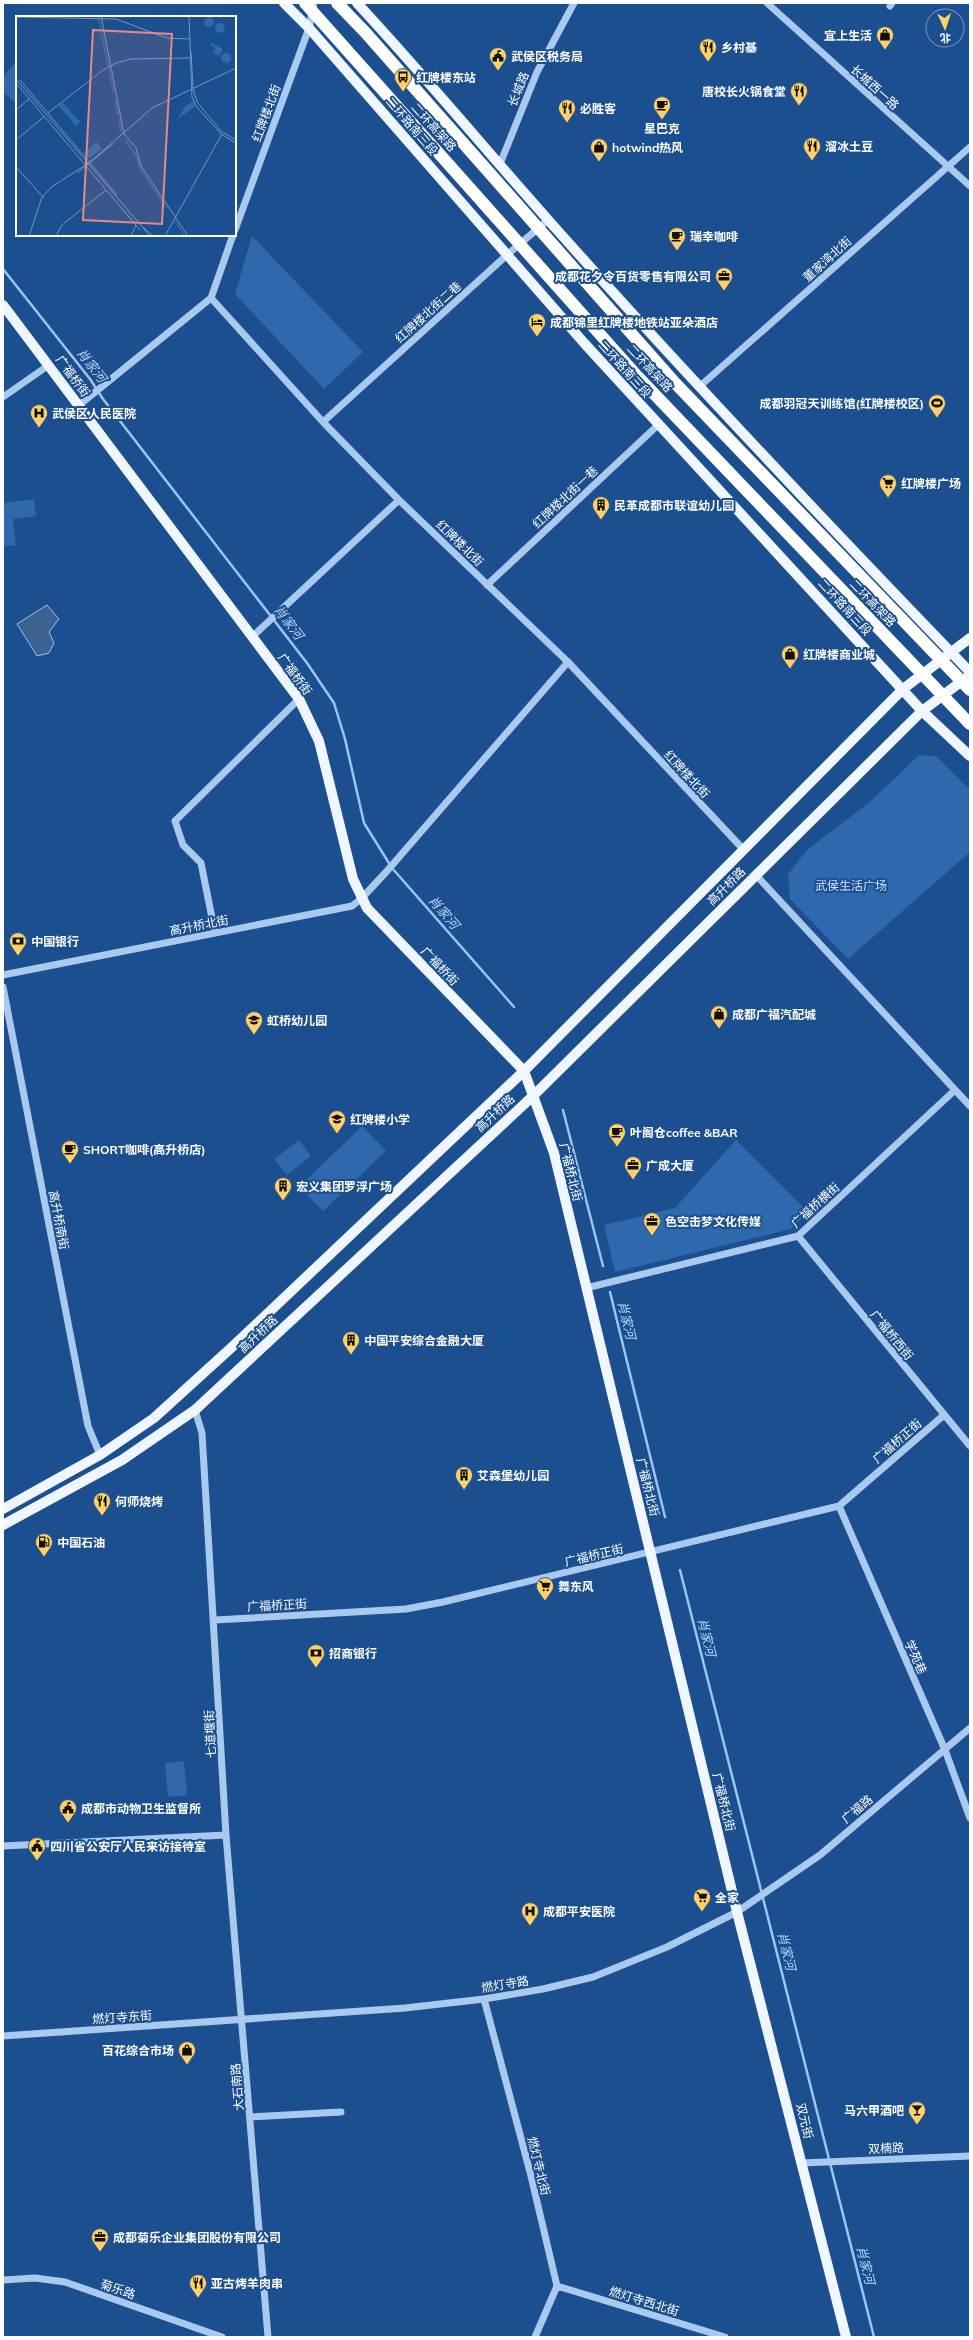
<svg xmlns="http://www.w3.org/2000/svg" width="973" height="2340" font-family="Mulish,'Noto Sans SC',sans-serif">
  <rect width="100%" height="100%" fill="#1b4f8f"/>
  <path fill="#2e69ad" d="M17,61v44l-14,-13v-15z
    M252,236l111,116 -39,37 -89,-95z
    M34,499l2,17 -23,3 3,26 -13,2v-44z
    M919,755l17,1 34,34v62l-122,107 -58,-60 -2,-25 19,-24 64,-49z
    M362,1126l24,25 -63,60 -24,-24z
    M299,1140l12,16 -24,19 -13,-16z
    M736,1140l72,72 -17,17 -176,43 -11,-47 71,-17z
    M184,1761l3,34 -19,2 -3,-34z"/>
  <path fill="#3c6290" stroke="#9cc4f0" d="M47,605l12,14 -10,13 5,11 -5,10 -12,3 -20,-32z"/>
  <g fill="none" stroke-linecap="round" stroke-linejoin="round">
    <path stroke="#9cc4f0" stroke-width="2.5" d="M3,269l87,110 13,20 204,264 27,40 11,36 19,84 28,45 122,139
      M563,1110l40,156
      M610,1292l55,225
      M680,1570l194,767"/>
    <path stroke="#a9c9ee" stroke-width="7" d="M767,3l203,183
      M890,6l2,-3
      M500,164l37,-92 37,-69
      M235,230l74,-202 5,-25
      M211,298l112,124 76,78 169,162 175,187
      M211,298l22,-63
      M699,387l271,-240
      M3,397l46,-32
      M78,406l133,-108
      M323,422l185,-168 40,-34
      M487,585l171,-160
      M252,637l147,-137
      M755,874l215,232
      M215,933l-14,-70 -18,-18 -8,-24 124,-122
      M3,975l349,-69 9,-7 26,-28 181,-209
      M3,987l85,439 12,29
      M798,1236l172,210
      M586,1288l212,-52 157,-146
      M839,1506l106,244 25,68
      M215,1620l191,-11 37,-7 396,-96 105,-91
      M226,1835l42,502
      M3,1846l223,-11 -24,-402 -7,-23
      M484,1999l46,173 27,114 -22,51
      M3,2036l402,-28 79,-9 59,-10 50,-12 74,-30 70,-35 83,-57 150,-127
      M251,2117l90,-5
      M802,2163l168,-7
      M3,2280l32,-2 30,4 157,55
      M557,2286l168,51"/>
    <path stroke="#f0f6ff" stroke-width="10" d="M284,3l25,25 276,316 337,367 48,45
      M357,3c66,71 128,146 193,219 136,153 277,302 420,450
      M3,305l296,394 20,42 34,138 14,29 157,163 30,82 183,759 109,425
      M3,1509l97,-54 54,-37 77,-70 293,-277 379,-382 67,-51
      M3,1525l119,-65 73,-50 338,-314 389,-385 48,-36"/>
    <path stroke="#fff" stroke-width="12" d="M305,3l333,374 332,347
      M337,3l28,29 311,352 294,306"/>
  </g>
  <defs>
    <g id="shop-pin" transform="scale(0.9)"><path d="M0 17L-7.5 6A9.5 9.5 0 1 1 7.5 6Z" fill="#ffd166" stroke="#1b4f8f"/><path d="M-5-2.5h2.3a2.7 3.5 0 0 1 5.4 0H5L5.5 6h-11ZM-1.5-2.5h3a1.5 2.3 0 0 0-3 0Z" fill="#111"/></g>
    <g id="restaurant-pin" transform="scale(0.9)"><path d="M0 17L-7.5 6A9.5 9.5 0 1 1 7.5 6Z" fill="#ffd166" stroke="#1b4f8f"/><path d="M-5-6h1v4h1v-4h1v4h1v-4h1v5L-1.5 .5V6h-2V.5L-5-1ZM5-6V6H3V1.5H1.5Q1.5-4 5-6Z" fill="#111"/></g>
    <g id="civic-pin" transform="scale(0.9)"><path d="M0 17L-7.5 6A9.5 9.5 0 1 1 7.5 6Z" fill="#ffd166" stroke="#1b4f8f"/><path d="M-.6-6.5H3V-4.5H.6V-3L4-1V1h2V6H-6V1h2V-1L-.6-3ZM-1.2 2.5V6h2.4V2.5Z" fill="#111"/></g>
    <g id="bus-pin" transform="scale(0.9)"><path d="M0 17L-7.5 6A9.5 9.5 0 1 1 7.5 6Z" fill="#ffd166" stroke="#1b4f8f"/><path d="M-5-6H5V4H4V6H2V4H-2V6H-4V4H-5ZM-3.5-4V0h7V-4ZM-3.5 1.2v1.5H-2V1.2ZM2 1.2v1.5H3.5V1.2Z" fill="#111"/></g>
    <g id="cafe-pin" transform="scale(0.9)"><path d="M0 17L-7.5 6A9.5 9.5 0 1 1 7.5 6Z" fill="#ffd166" stroke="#1b4f8f"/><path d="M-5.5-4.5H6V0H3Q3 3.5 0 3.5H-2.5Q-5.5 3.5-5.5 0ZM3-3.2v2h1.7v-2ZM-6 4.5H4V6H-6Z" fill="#111"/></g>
    <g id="office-pin" transform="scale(0.9)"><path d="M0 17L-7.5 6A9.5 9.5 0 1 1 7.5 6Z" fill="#ffd166" stroke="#1b4f8f"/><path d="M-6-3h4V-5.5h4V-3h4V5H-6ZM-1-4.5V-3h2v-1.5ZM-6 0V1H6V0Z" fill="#111"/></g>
    <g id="hotel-pin" transform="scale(0.9)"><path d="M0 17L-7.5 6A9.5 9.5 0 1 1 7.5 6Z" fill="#ffd166" stroke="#1b4f8f"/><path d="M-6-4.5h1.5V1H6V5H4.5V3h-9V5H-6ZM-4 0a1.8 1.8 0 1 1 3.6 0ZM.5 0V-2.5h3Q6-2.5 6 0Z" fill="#111"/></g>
    <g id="stadium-pin" transform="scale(0.9)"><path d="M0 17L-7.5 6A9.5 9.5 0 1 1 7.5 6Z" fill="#ffd166" stroke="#1b4f8f"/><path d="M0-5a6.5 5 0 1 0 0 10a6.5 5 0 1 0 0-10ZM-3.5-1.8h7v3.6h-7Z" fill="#111"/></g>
    <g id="hospital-pin" transform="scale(0.9)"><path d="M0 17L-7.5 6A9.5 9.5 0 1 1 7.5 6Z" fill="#ffd166" stroke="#1b4f8f"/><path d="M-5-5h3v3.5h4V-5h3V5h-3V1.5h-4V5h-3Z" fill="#111"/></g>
    <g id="supermarket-pin" transform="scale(0.9)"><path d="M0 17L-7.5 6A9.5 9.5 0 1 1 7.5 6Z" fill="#ffd166" stroke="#1b4f8f"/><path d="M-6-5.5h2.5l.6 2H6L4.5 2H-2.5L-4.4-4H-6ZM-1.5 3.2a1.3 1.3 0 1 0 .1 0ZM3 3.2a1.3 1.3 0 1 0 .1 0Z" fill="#111"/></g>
    <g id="building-pin" transform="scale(0.9)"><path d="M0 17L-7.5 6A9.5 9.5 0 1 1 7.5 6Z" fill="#ffd166" stroke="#1b4f8f"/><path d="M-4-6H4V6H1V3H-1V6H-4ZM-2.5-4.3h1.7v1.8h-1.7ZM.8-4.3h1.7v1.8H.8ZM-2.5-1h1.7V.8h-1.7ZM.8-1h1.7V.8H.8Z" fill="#111"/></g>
    <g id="bank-pin" transform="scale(0.9)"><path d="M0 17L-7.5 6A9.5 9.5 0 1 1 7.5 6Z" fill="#ffd166" stroke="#1b4f8f"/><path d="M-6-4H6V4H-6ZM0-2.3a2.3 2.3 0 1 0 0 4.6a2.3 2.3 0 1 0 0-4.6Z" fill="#111"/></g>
    <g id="school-pin" transform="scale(0.9)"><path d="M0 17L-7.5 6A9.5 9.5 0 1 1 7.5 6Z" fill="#ffd166" stroke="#1b4f8f"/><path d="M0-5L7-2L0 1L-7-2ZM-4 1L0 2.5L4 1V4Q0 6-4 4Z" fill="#111"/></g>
    <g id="fuel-pin" transform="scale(0.9)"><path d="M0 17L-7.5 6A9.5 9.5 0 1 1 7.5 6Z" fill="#ffd166" stroke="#1b4f8f"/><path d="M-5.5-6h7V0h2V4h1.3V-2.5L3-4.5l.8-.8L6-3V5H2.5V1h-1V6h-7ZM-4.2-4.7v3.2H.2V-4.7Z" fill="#111"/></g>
    <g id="bar-pin" transform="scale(0.9)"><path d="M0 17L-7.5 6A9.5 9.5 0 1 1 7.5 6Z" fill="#ffd166" stroke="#1b4f8f"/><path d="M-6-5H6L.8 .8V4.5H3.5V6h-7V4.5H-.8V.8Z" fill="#111"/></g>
  </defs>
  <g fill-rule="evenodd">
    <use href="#shop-pin" x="885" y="35"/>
    <use href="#restaurant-pin" x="708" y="47"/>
    <use href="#civic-pin" x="498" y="56"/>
    <use href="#bus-pin" x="403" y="77"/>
    <use href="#restaurant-pin" x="799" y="91"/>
    <use href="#cafe-pin" x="662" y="105"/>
    <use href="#restaurant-pin" x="567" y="108"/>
    <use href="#restaurant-pin" x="812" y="146"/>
    <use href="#shop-pin" x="599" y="147"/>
    <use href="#cafe-pin" x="677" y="236"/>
    <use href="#office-pin" x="724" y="276"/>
    <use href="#hotel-pin" x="537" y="322"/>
    <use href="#stadium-pin" x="937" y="403"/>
    <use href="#hospital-pin" x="39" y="413"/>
    <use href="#supermarket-pin" x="888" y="483"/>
    <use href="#building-pin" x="601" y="505"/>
    <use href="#shop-pin" x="790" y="654"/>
    <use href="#bank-pin" x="18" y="941"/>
    <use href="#shop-pin" x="719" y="1014"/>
    <use href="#school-pin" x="254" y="1020"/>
    <use href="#school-pin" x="337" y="1119"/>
    <use href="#cafe-pin" x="617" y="1132"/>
    <use href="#cafe-pin" x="70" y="1149"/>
    <use href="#office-pin" x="633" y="1165"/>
    <use href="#building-pin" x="283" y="1186"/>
    <use href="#office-pin" x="652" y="1221"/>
    <use href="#building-pin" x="351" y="1340"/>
    <use href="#building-pin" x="464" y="1475"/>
    <use href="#restaurant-pin" x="102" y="1501"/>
    <use href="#fuel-pin" x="44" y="1542"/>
    <use href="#supermarket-pin" x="545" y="1586"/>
    <use href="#bank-pin" x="316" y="1653"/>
    <use href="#civic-pin" x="68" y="1808"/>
    <use href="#civic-pin" x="37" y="1846"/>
    <use href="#supermarket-pin" x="702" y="1897"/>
    <use href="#hospital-pin" x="530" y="1911"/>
    <use href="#shop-pin" x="187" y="2050"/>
    <use href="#bar-pin" x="917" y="2110"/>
    <use href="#office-pin" x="100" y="2237"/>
    <use href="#restaurant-pin" x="198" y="2283"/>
  </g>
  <g text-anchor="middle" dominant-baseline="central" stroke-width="4" stroke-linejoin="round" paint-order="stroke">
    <g font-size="12" font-weight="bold" fill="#fff" stroke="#1b4f8f" text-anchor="start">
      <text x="872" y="35" text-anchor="end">宜上生活</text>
      <text x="721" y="47">乡村基</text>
      <text x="511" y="56">武侯区税务局</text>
      <text x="416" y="77">红牌楼东站</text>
      <text x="786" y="91" text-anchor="end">唐校长火锅食堂</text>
      <text x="580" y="108">必胜客</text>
      <text x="662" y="128" text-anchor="middle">星巴克</text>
      <text x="825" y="146">溜冰土豆</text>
      <text x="612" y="147">hotwind热风</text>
      <text x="690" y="236">瑞幸咖啡</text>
      <text x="711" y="276" text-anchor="end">成都花夕令百货零售有限公司</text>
      <text x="550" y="322">成都锦里红牌楼地铁站亚朵酒店</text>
      <text x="924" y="403" text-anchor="end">成都羽冠天训练馆(红牌楼校区)</text>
      <text x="52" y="413">武侯区人民医院</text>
      <text x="901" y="483">红牌楼广场</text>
      <text x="614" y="505">民革成都市联谊幼儿园</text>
      <text x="803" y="654">红牌楼商业城</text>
      <text x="31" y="941">中国银行</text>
      <text x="732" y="1014">成都广福汽配城</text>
      <text x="267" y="1020">虹桥幼儿园</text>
      <text x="350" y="1119">红牌楼小学</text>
      <text x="630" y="1132">叶阁仓coffee &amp;BAR</text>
      <text x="83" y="1149">SHORT咖啡(高升桥店)</text>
      <text x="646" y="1165">广成大厦</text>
      <text x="296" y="1186">宏义集团罗浮广场</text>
      <text x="665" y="1221">色空击梦文化传媒</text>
      <text x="364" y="1340">中国平安综合金融大厦</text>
      <text x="477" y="1475">艾森堡幼儿园</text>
      <text x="115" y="1501">何师烧烤</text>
      <text x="57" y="1542">中国石油</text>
      <text x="558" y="1586">舞东风</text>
      <text x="329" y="1653">招商银行</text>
      <text x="81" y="1808">成都市动物卫生监督所</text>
      <text x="50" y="1846">四川省公安厅人民来访接待室</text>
      <text x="715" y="1897">全家</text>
      <text x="543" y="1911">成都平安医院</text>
      <text x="174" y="2050" text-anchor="end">百花综合市场</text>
      <text x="904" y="2110" text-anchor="end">马六甲酒吧</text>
      <text x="113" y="2237">成都菊乐企业集团股份有限公司</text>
      <text x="211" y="2283">亚古烤羊肉串</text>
    </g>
    <g font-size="12" fill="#fff" stroke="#1b4f8f">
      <text transform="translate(875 87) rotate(42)">长城西一路</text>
      <text transform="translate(518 89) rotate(-68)">长城路</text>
      <text transform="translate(266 113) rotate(-70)">红牌楼北街</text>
      <text transform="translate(412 126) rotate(49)">二环路南三段</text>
      <text transform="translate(434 127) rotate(48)">二环高架路</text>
      <text transform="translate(827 259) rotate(-42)">董家湾北街</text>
      <text transform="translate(428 312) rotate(-42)">红牌楼北街二巷</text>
      <text transform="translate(650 368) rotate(47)">二环高架路</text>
      <text transform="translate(625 369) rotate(48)">二环路南三段</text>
      <text transform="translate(73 376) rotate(54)">广福桥街</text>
      <text transform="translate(565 497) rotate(-43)">红牌楼北街一巷</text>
      <text transform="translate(460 543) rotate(44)">红牌楼北街</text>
      <text transform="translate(873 603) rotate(46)">二环高架路</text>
      <text transform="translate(845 607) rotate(47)">二环路南三段</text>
      <text transform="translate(295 674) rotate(54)">广福桥街</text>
      <text transform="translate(687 774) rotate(47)">红牌楼北街</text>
      <text transform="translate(726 886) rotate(-45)">高升桥路</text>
      <text transform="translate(199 925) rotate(-11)">高升桥北街</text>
      <text transform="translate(440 966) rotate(46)">广福桥街</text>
      <text transform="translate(495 1113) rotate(-43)">高升桥路</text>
      <text transform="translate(571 1172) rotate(76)">广福桥北街</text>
      <text transform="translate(815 1205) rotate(-42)">广福桥横街</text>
      <text transform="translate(59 1220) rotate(79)">高升桥南街</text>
      <text transform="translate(258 1334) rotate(-43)">高升桥路</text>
      <text transform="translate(892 1335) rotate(51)">广福桥西街</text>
      <text transform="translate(897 1441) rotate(-41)">广福桥正街</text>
      <text transform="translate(648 1487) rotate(76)">广福桥北街</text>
      <text transform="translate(594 1555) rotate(-13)">广福桥正街</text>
      <text transform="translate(277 1605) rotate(-3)">广福桥正街</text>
      <text transform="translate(916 1657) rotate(66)">学苑巷</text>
      <text transform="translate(210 1734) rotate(-93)">七道堰街</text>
      <text transform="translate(724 1802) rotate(76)">广福桥北街</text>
      <text transform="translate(857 1809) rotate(-40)">广福路</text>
      <text transform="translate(505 1984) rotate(-9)">燃灯寺路</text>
      <text transform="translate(122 2017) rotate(-4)">燃灯寺东街</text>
      <text transform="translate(237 2087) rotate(-95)">大石南路</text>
      <text transform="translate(805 2121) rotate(76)">双元街</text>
      <text transform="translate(886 2148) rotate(-2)">双楠路</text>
      <text transform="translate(539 2166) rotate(76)">燃灯寺北街</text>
      <text transform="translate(118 2289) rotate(19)">菊乐路</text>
      <text transform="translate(644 2301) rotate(17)">燃灯寺西北街</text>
    </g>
    <g font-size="12" fill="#cfe3fa" stroke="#1b4f8f">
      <text x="851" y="885">武侯生活广场</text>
    </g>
    <g font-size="13" font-style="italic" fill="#b5d3f5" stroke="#1b4f8f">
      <text transform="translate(92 365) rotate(52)">肖家河</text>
      <text transform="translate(289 622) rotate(53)">肖家河</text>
      <text transform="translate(444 912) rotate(49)">肖家河</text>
      <text transform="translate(627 1320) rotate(76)">肖家河</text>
      <text transform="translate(707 1637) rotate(76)">肖家河</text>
      <text transform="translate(787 1951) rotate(76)">肖家河</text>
      <text transform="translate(866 2265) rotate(76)">肖家河</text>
    </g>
  </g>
  <g transform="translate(16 16)">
    <rect width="220" height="220" fill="#1b4f8f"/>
    <path d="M188 6a5 5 0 1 1 10 0a5 5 0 1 1-10 0ZM199 12a5 5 0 1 1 10 0a5 5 0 1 1-10 0ZM195,27l12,6 -4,7 -6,-3 2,-5 -5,-3zM205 42a5 5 0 1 1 10 0a5 5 0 1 1-10 0ZM177,86l2,4 -18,14 9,-15zM47,87l17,19 -4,4 -18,-21zM81,126l5,7 -13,9 -5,-5z" fill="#2e69ad"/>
    <path fill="none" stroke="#3c6290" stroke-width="2" d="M82,0l16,77M99,82l3,18M103,102l2,13M109,124l11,15 4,14 27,39M159,205l10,15"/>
    <path fill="none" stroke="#7695bc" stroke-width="1" d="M85,0l23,118 12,14 5,18 47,70M173,0l3,81 4,9 25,28 15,9M0,1l100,2 51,19 22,1M175,36l2,36 4,14 24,29 15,9M0,63l134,157M4,64l97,115M0,67l124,147M0,94l13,-11M32,97l55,-43 13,-7 15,-4 59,-1M0,124l29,-24M0,151l28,31M61,157l36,-29M127,211l10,9M13,220l13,-39 11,-11 37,-24 62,-54 84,-40M40,220l6,-11 44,-35M115,220l5,-11M149,220l57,-102"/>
    <path fill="#e88989" fill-opacity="0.15" stroke="#e88989" stroke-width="2" d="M77,14l79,4 -10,190 -79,-4z"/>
    <rect width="220" height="220" fill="none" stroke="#fff" stroke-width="2"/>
  </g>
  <rect width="973" height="2340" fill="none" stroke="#ffffff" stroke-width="8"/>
  <g transform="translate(945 28) rotate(177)"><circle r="19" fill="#1b4f8f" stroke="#7695bc"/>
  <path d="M0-3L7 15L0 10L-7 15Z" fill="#ffd166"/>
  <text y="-6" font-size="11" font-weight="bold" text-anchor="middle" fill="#ffffff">北</text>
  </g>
</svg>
